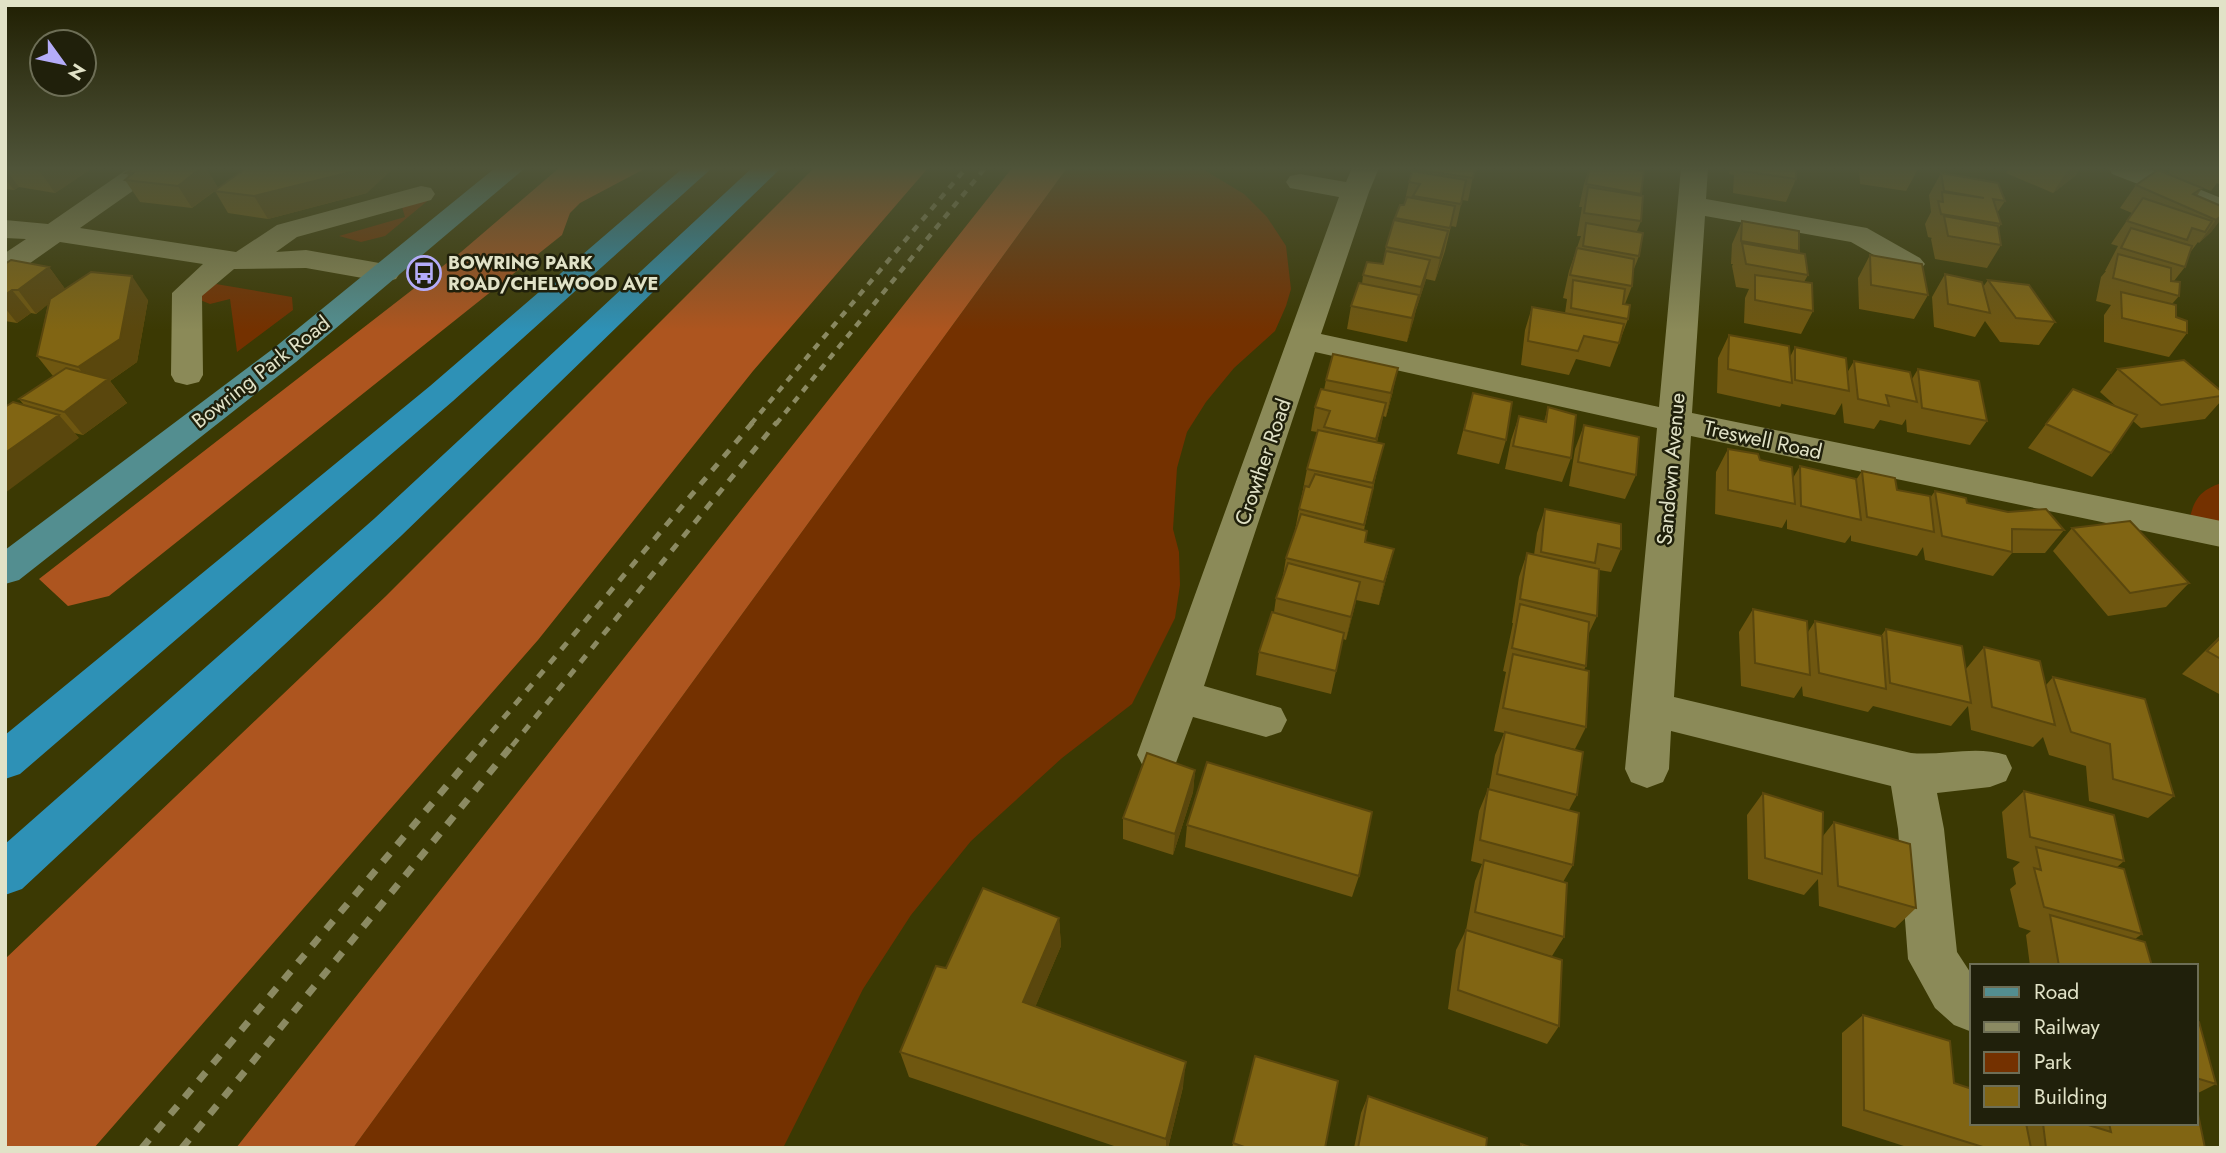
<svg xmlns="http://www.w3.org/2000/svg" width="2226" height="1153" font-family="Jost,sans-serif">
  <rect width="100%" height="100%" fill="#3b3903"/>
  <path fill="#743100" d="M1067,168h134l43,26 23,23 19,29 5,43 -5,17 -11,25 -41,37 -28,34 -19,30 -10,36 -4,61 6,23 1,33 -5,33 -43,86 -70,54 -91,83 -60,74 -48,74 -80,159h-430z
    M431,198l-46,38 -24,6 -22,-6 66,-19 -3,-10z
    M216,284l76,13 1,13 -56,42 -7,-53 -20,5 -10,-4v-4z
    M2221,483v40l-31,-6c5,-20 12,-27 31,-34z"/>
  <path fill="#ad551f" d="M559,168h87l-66,35 -10,10 -8,22 -453,361 -41,10 -29,-27 422,-327z
    M814,168h114l-175,203 -215,269 -444,508h-89v-189l381,-363z
    M1012,168h55l-714,980h-117z"/>
  <g fill="none" stroke-linecap="round" stroke-linejoin="round">
    <path fill="#8b8a58" fill-rule="evenodd" d="M129,168h31l-3,6 -77,54 156,24 41,-27 144,-39 10,2 4,6 -4,6 -134,37 -21,15 30,-2 79,14 11,3 4,6 -4,6 -11,3 -79,-14 -72,1 -32,27 1,79 -4,7 -12,3 -12,-3 -4,-7 1,-82 31,-29 -143,-22 -44,31 -11,3v-23l21,-14 -21,-1v-18l43,4z
      M1352,168h27l-10,24 -48,142 338,73 22,-239h27l-2,31 161,29 53,30 5,6 -5,6 -10,3 -10,-3 -49,-28 -146,-26 -13,197 529,108v26l-530,-111 -17,261 237,56c31,3 65,-8 95,2l6,13 -6,13 -16,6 -53,6 7,36 13,123 15,23v57l-18,-7 -19,-17 -27,-49 -10,-130 -7,-43 -220,-55 -2,38 -6,13 -16,6 -16,-6 -6,-13 32,-341 -342,-76 -111,334 77,22 6,12 -6,12 -15,5 -73,-20 -19,51 -15,5 -15,-5 -7,-13 202,-558 -49,-9 -4,-6 4,-6 10,-2 46,8z
      M2109,168h38l74,30v18l-109,-42z"/>
    <path fill="#538e90" fill-rule="evenodd" d="M495,168h30l-229,194 -277,218 -14,4v-34l269,-202z"/>
    <path fill="#2e91b6" fill-rule="evenodd" d="M683,168h29l-259,233 -433,373 -15,5v-44l425,-349z
      M752,168h29l-380,368 -379,353 -17,6v-51l370,-326z"/>
    <path stroke="#8b8a62" stroke-width="4.5" stroke-dasharray="7 7" stroke-linecap="butt" d="M751,424l215,-256
      M776,424l209,-256"/>
    <path stroke="#8b8a62" stroke-width="5" stroke-dasharray="9 9" stroke-linecap="butt" d="M480,746l273,-324
      M512,746l265,-324"/>
    <path stroke="#8b8a62" stroke-width="7" stroke-dasharray="11 11" stroke-linecap="butt" d="M142,1148l340,-404
      M182,1148l331,-404"/>
  </g>
  <path fill="#6f5710" d="M5,168h86v1l-36,24 -36,-6 -5,3 -9,-1z
    M134,168h72l12,20 149,5 -99,26 -40,-6 -13,-22 -23,17 -52,-6 -15,-22 4,-3 -3,-4z
    M1421,168h56l-1,4h-2l-6,29 -6,-1 -6,27 -5,-1 -6,25 -10,30 -9,-2 -10,31 -9,32 -60,-13 4,-23 11,-22 1,-9 20,-11 3,-17 14,-42h4l5,-23 11,-10z
    M1589,168h57l-3,9 -2,19v25l-4,10 2,25 -7,18v12l-7,18 3,15 -18,48 -34,-8 -7,16 -48,-10 4,-35 7,-23 33,6 2,-14 -4,-1 6,-27 12,-35h-4l5,-29h-3l5,-23z
    M1730,168h66v11l-10,23 -53,-9 1,-18 -5,-1z
    M1859,168h59v1l-12,22 -46,-7z
    M2009,168h71l-5,8 -22,17 -47,-20z
    M2171,168h50v17l-4,-2 -6,8 -43,-17z
    M1941,173l64,28 -8,12 4,11 -3,5 3,16 -14,23 -52,-9 -4,-20 1,-1 -4,-1 -3,-13 6,-12 -2,-17z
    M2136,185l66,3 -5,8 24,23 -10,13 -12,11 -1,-1 -9,12 -4,13 -11,14 5,15 -7,8 4,13 11,16 -18,24 -65,-15v-27l7,-10 -15,-4 5,-24 5,-6h-1l13,-25 -7,-2 21,-31 -12,-5z
    M1742,221l57,30 -1,2 10,22 -4,7 9,29 -12,23 -57,-11 1,-25 4,-9 -13,-2 -4,-21 1,-2h-2l1,-20z
    M1870,255l58,40 -14,24 -55,-10 -1,-31z
    M5,264l44,3 16,22 83,11 -11,62 -27,19 17,22 -44,32 -9,-2 5,5 -55,-33 -5,-6 34,-23 -16,-20 11,-52 -12,10 -5,-1 -14,10 -12,-2z
    M1945,274l38,13 5,-7 67,42 -16,23 -39,-3 -15,-21 -10,16 -41,-10 -2,-30z
    M1729,335l61,22 5,-10 52,26 7,-12 58,18 6,-10 69,52 -17,24 -63,-13 -1,-13 -4,6 -22,-5 -6,9 -30,-6 -2,-20 -7,12 -53,-11v-1l-2,4 -63,-14 1,-35z
    M2118,369l103,22v10l-16,18 -64,9 -8,-7 -22,32 -19,24 -64,-29 18,-24 72,-16 -18,-16z
    M1326,380l67,11 -7,26 -3,-1 -6,26 1,25 -14,63 1,12 29,7 -15,56 -23,-5 -10,40 -3,-1 -12,55 -75,-19 3,-23 15,-40 2,-14 7,-22 3,-18 9,-28 12,-61 10,-37 -6,-1 4,-24 9,-17z
    M1473,393l33,47 -7,24 -42,-10z
    M1548,407l23,51 -9,24 -57,-13 6,-29 8,-24 25,6z
    M1584,425l52,50 -11,24 -56,-13 6,-37z
    M1728,449l32,11 33,18 7,-12 56,14 6,-9 35,19 33,8 5,-7 32,12 97,27 -19,23h-33l-19,23 -68,-16 -2,-13 -6,9 -66,-15v-6l-6,8 -58,-14v-10l-5,9 -67,-14 1,-42z
    M1545,509l76,40 -10,23 -12,-2 -2,46 -9,19 -2,31 -2,4 2,57 -11,22 -35,-8 37,54 -8,15 4,55 -10,17 1,55 -12,19 -16,-4 23,74 -12,18 -99,-35 8,-59 10,-20 9,-49 7,-17 -11,-3 8,-50 9,-22h1l6,-34 9,-22 -10,-2 12,-59 -3,-1 10,-48h-1l7,-46 8,-24 7,2 3,-22z
    M2072,528l117,55 -23,24 -58,9 -55,-65z
    M1753,609l55,23 7,-11 66,15 5,-7 80,40 18,-22 62,38 7,-8 121,119 -26,22 -59,-17 -3,-35 -37,-11 -6,-18 -10,10 -62,-17 -3,-24 -17,20 -78,-20 -5,6 -65,-16 -1,-10 -8,12 -53,-12 -2,-54z
    M2221,635v60l-39,-21z
    M1195,770l-2,22 -20,63 -50,-16v-21z
    M2024,791l100,70 -7,6 25,67 -7,5 17,27h-122l-4,-31 5,-4 -12,-4 -9,-38 6,-5 -3,-16 7,-6 -13,-4 -5,-46z
    M1763,793l60,43 11,-14 82,86 -21,20 -76,-22 -1,-27 -14,16 -56,-16 -1,-64z
    M1187,825l172,51 -7,21 -167,-50z
    M1059,918l2,28 -26,61 148,80 -15,61h-48l-211,-71 -9,-25 46,-84z
    M1863,1015l91,68 18,40h224l9,25h-295l-68,-22v-93z
    M2196,1021l20,63 -20,10z
    M1255,1056l70,92h-93z
    M1368,1096l118,52h-132l7,-35z"/>
  <path fill="#5a470d" d="M42,168h49v1l-36,24 -16,-23z
    M201,168h5l12,20 -26,20 -14,-22z
    M358,168h36l-27,25 -99,26 -14,-23z
    M2070,168h10l-5,8 -22,17 14,-22z
    M5,169l14,18 -5,3 -9,-11z
    M2221,216v3l-10,13 -12,11 17,-23z
    M1448,231l-5,23 -8,27 5,-23z
    M1430,260l-5,23 -9,27 5,-23z
    M49,267l17,23 -30,24 -18,-24z
    M132,276l16,24 -11,62 -27,19 17,22 -44,32 -19,-23 31,-23 -17,-22z
    M12,290l19,23 -14,10 -12,-15v-13z
    M1419,295l-5,24 -7,23 5,-24z
    M1398,368l-5,23 -7,26 5,-24z
    M1386,403l-5,24 -10,36 5,-24z
    M59,415l20,23 -74,55v-40z
    M1384,444l-6,23 -10,39 5,-23z
    M1394,549l-6,23 -9,33 5,-23z
    M1360,582l-5,24 -9,34 5,-23z
    M1195,770l-2,22 -20,63 2,-21z
    M1059,918l2,28 -35,83 -3,-27z
    M1186,1062l-3,25 -15,61h-2v-9z"/>
  <path fill="#816513" stroke="#5a470d" stroke-width="2" d="M26,168h16l-3,2z
    M134,168h67l-23,18 -53,-6 8,-7h-7z
    M246,168h112l-3,3 -101,25 -40,-5z
    M1421,168h54l-2,10 -53,-8z
    M1590,168h38l16,3 -3,23 -55,-10z
    M1742,168h54v11l-54,-8z
    M2158,170l44,18 -9,6 28,12v10l-5,4 -80,-35z
    M1412,171l54,9 -5,24 -48,-8 7,-12 -11,-2z
    M1941,173l57,10 7,18 -12,-2 8,25 -60,-10 -3,-13 5,1 -1,-10 42,6 -40,-7z
    M1588,187l55,9 -2,25 -57,-8z
    M1407,197l48,9 -5,22 -55,-10 5,-13h4z
    M2143,198l69,23 -7,11 -13,-4 -5,12 -60,-19z
    M1944,216l54,10 3,19 -53,-9z
    M1394,220l54,11 -8,27 -54,-11z
    M1742,221l57,10v20l-58,-10z
    M1586,223l57,10 -4,23 -56,-10z
    M2131,228l61,18 -7,21 -64,-19z
    M1742,243l63,11 3,21 -62,-11z
    M1577,248l57,11 -2,27 -62,-11z
    M1386,251l44,9 -9,27 -58,-12 4,-13 16,2z
    M2118,254l53,14v13l9,1 -1,14 -66,-18z
    M1870,255l52,9 6,31 -57,-10z
    M11,260l38,7 -31,23h-6l-7,5v-31z
    M91,272l41,4 -12,63 -42,28 -41,-11 13,-57z
    M1945,274l37,8 8,31 -42,-9z
    M1755,275l57,8 1,28 -58,-11z
    M1573,280l52,9 -2,15 7,1 -2,14 -57,-11z
    M1988,280l41,5 26,37 -39,-4z
    M1359,283l60,12 -7,23 -61,-12z
    M2121,292l55,13v12l11,4v12l-65,-15z
    M1532,307l92,17 -5,19 -35,-7 -6,15 -50,-10z
    M1729,335l60,11 3,37 -64,-14z
    M1795,347l51,11 3,33 -54,-11z
    M1333,354l65,14 -7,25 -65,-13z
    M2184,360l37,31v5l-60,9 -43,-36z
    M1854,361l56,11 7,30 -31,-7 3,11 -31,-7z
    M66,368l42,11 -44,33 -45,-13z
    M1918,369l61,12 8,40 -65,-13z
    M1321,389l65,14 -10,36 -52,-12 6,-16 -15,-4z
    M2073,389l64,26 -26,38 -65,-29z
    M1473,393l39,9 -6,38 -42,-10z
    M13,402l46,13 -54,38v-46z
    M1548,407l28,8 -5,43 -58,-12 6,-30 27,6z
    M1584,425l55,12 -3,38 -58,-13z
    M1318,430l66,14 -11,39 -66,-14z
    M1728,449l30,5 2,6 32,7 3,37 -67,-14z
    M1800,466l56,13 5,41 -60,-14z
    M1862,471l33,7 2,12 33,6 4,36 -67,-15z
    M1315,474l58,14 -9,37 -65,-16 6,-23 4,1z
    M1935,491l31,7 1,5 41,9 38,-3 18,21 -52,-1v23l-70,-16z
    M1545,509l76,15v25l-23,-5 -3,19 -54,-11z
    M1301,514l66,17 -2,11 29,7 -10,33 -98,-24z
    M2130,521l59,62 -59,10 -58,-65z
    M1527,553l72,16 -2,47 -77,-17z
    M1288,563l72,19 -9,35 -75,-19z
    M1520,604l69,18 -3,44 -74,-18z
    M1753,609l54,12 3,54 -55,-12z
    M1272,612l72,21 -8,38 -77,-19z
    M1815,621l67,15 4,53 -67,-16z
    M1886,629l76,17 9,57 -81,-20z
    M2221,637v22l-14,-8z
    M1984,647l56,14 15,64 -63,-18z
    M1513,654l76,17 -3,56 -83,-19z
    M2053,677l92,22 29,97 -61,-17 -3,-35 -39,-12z
    M1505,732l78,20 -6,43 -80,-21z
    M1147,753l48,17 -20,64 -52,-16z
    M1207,762l165,50 -13,64 -172,-51z
    M1488,789l91,24 -6,52 -93,-25z
    M2024,791l90,24 10,46 -94,-24z
    M1763,793l60,19 -1,62 -57,-16z
    M1834,822l76,22 6,64 -78,-22z
    M2036,847l88,22 18,65 -98,-27 -10,-39 7,2z
    M1484,860l83,23 -3,54 -89,-25z
    M983,888l76,30 -36,84 163,60 -20,77 -266,-87 36,-86 10,2z
    M2050,915l95,27 7,24h-93z
    M1466,930l96,30 -3,66 -101,-36z
    M1863,1015l87,26 4,42 18,6v34h54l5,25h-45l-122,-38z
    M2196,1021l3,1 17,62 -20,-6z
    M1255,1056l83,25 -13,67h-78l-14,-5z
    M1368,1096l119,42 -1,10h-128z
    M2196,1114h2l7,34h-159l-3,-25h39l29,9 -2,-9h87z
    M1521,1144l12,4h-12z"/>
  <linearGradient id="sky" x2="0" y2="1"><stop stop-color="#201f02"/><stop offset="0.51" stop-color="#4f5439"/><stop offset="1" stop-color="#4f5439" stop-opacity="0"/></linearGradient>
  <rect width="2226" height="330" fill="url(#sky)"/>
  <defs>
    <g id="bus-ring" transform="scale(1.75)"><circle r="9.5" fill="#20200b" stroke="#b4acf9" stroke-width="1.5"/><path d="M-5-6H5V4H4V6H2V4H-2V6H-4V4H-5ZM-3.5-4V0h7V-4ZM-3.5 1.2v1.5H-2V1.2ZM2 1.2v1.5H3.5V1.2Z" fill="#b4acf9"/></g>
  </defs>
  <g fill-rule="evenodd">
    <use href="#bus-ring" x="424" y="273"/>
  </g>
  <g text-anchor="middle" dominant-baseline="central" stroke-width="5" stroke-linejoin="round" paint-order="stroke">
    <g font-size="18" font-weight="bold" fill="#e1e2c7" stroke="#20200b" text-anchor="start">
      <text x="448" y="263">BOWRING PARK<tspan x="448" dy="21">ROAD/CHELWOOD AVE</tspan></text>
    </g>
    <g font-size="21" fill="#e1e2c7" stroke="#20200b">
      <text transform="translate(261 372) rotate(-38)">Bowring Park Road</text>
      <text transform="translate(1763 440) rotate(12)">Treswell Road</text>
      <text transform="translate(1263 462) rotate(-71)">Crowther Road</text>
      <text transform="translate(1671 469) rotate(-85)">Sandown Avenue</text>
    </g>
  </g>
  <rect width="2226" height="1153" fill="none" stroke="#e1e2c7" stroke-width="14"/>
  <rect x="1970" y="964" width="228" height="161" fill="#20200b" stroke="#6d6e56" stroke-width="2"/>
  <rect x="1984" y="987" width="35" height="10" fill="#538e90" stroke="#6d6e56" stroke-width="2"/>
  <text x="2034" y="999" font-size="21" fill="#e1e2c7">Road</text>
  <rect x="1984" y="1022" width="35" height="10" fill="#8b8a62" stroke="#6d6e56" stroke-width="2"/>
  <text x="2034" y="1034" font-size="21" fill="#e1e2c7">Railway</text>
  <rect x="1984" y="1052" width="35" height="21" fill="#743100" stroke="#6d6e56" stroke-width="2"/>
  <text x="2034" y="1069" font-size="21" fill="#e1e2c7">Park</text>
  <rect x="1984" y="1086" width="35" height="21" fill="#816513" stroke="#6d6e56" stroke-width="2"/>
  <text x="2034" y="1104" font-size="21" fill="#e1e2c7">Building</text>
  <g transform="translate(63 63) rotate(123)"><circle r="33" fill="#20200b" stroke="#6d6e56" stroke-width="2"/>
  <path d="M0-5L12 26L0 18L-12 26Z" fill="#b4acf9"/>
  <text y="-10" font-size="19" font-weight="bold" text-anchor="middle" fill="#e1e2c7">N</text>
  </g>
</svg>
